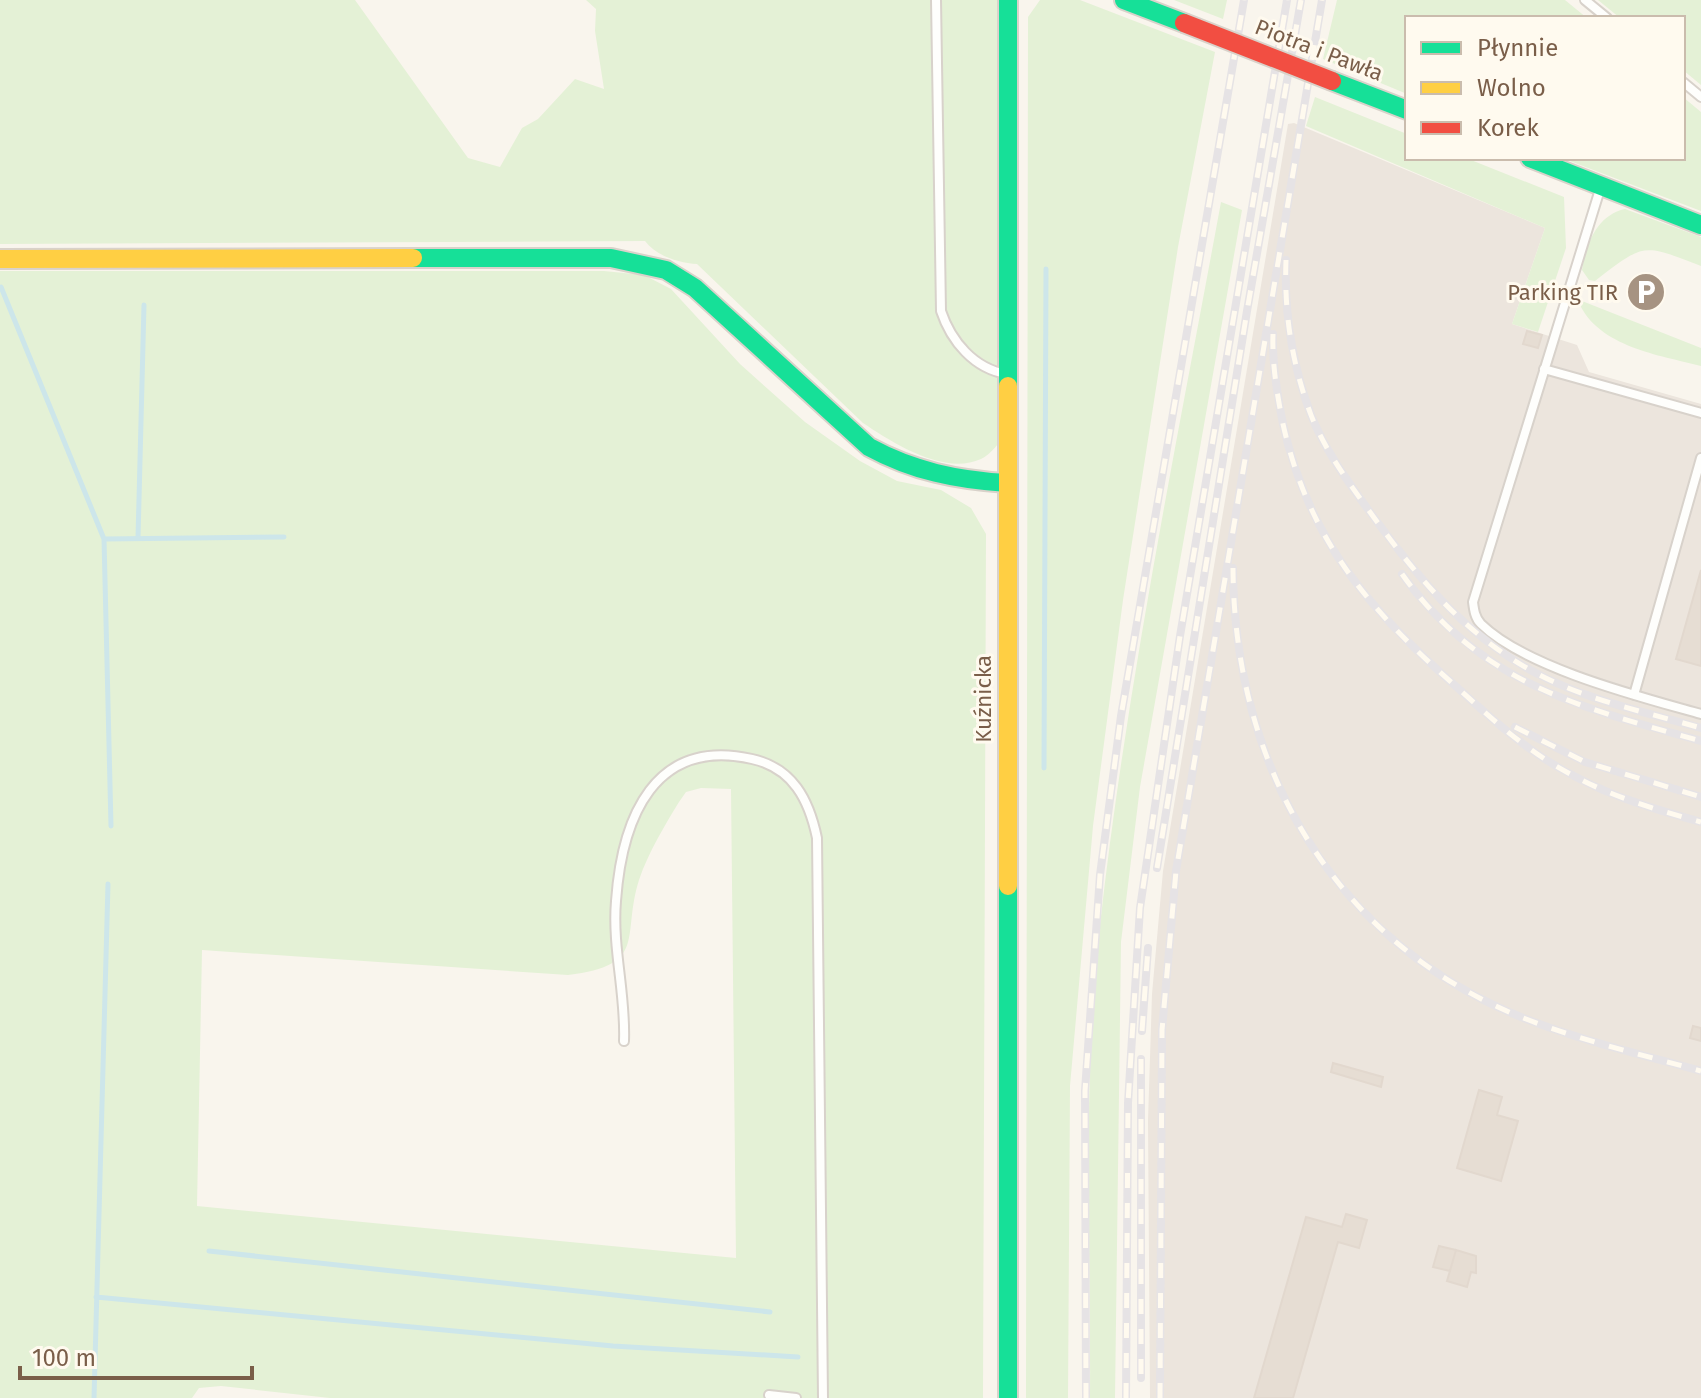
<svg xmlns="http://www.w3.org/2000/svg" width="1701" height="1398" font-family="'Fira Sans',sans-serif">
  <rect width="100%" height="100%" fill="#f9f5ed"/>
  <path fill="#ece5dd" d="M1294,123l251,105 -33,96 65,21 12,27 112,32v994h-551l-2,-277 4,-127 11,-123 125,-747z"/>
  <path fill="#e4f1d6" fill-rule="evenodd" d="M0,0h355l113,158 32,9 22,-39 16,-9 37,-40 29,10 -9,-58 1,-22 -10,-9h422l-1,432c-7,9 -16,23 -26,27 -37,17 -88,-16 -118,-36l-166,-159c-18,-1 -41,-8 -52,-23l-645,3z
    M1040,0h40l135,52 -37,195 -55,353 -30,226 -23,260 -2,312h-42l2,-1381z
    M1174,0h53l-4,19z
    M1337,0h228l22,18h-180v76l-84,-35z
    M1598,0h103v85l-18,-15v-52h-63z
    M1315,97l92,37v24h59l98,39 2,51 -28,84 -26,-8 33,-96 -239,-102z
    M1683,97l18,15v99l-139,-53h121z
    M1221,202l21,8 -102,577 -19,155 -6,456h-25c1,-157 -8,-316 10,-473 27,-242 77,-483 121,-723z
    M1625,209l76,28v29c-58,-22 -56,-24 -106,15l-6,-1 -7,-10c4,-26 15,-55 43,-61z
    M0,271h604l40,4 27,14 69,75 65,58 55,39 37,20 44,9 30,18 15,26 -3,864h-653l-109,-12 -22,2 -7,10h-192zM701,788l30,1 5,469 -539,-52 5,-256 366,25c81,-10 53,-38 71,-95 9,-27 26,-55 40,-78l7,-10z
    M1582,301l119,47v18c-42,-11 -102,-19 -122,-63z"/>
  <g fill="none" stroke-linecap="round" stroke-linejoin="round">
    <path stroke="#cde6ea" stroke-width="5" d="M1,287l103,252 7,287
      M138,538l6,-233
      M104,539l180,-2
      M1044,768l2,-499
      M209,1251l561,61
      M96,1297l517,49 185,11
      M94,1398l14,-514"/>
  </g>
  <path fill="#e6ddd3" stroke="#e2d8ce" stroke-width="2" d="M1527,331l15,4 -4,13 -15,-4z
    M1701,570v96l-25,-7z
    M1693,1026l8,2v13l-11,-3z
    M1333,1063l50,14 -2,10 -50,-15z
    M1479,1090l23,7 -5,18 21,6 -17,60 -44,-13z
    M1346,1214l21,6 -8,28 -21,-6 -45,156h-39l52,-181 36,10z
    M1439,1246l17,4 -6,21 -17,-4z
    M1456,1250l20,6v17l-5,-1 -4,15 -20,-6z"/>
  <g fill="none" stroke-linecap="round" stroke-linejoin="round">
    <g stroke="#d8d2cb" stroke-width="12">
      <path id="lane" d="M936,0l5,311c10,30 33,58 66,63
        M1585,0l22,18
        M1683,82l18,15
        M1601,186l-128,416c1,8 2,16 8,22 45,44 160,73 220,90
        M1544,369l157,44
        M1634,695l67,-237
        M624,1041c2,-47 -12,-93 -8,-140 6,-83 38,-164 136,-142 41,9 57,41 65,79l6,560
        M769,1395l27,3"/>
    </g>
    <g stroke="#d9d2ca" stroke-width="22">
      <path id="fast" d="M1008,0v386
        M1124,0l60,23
        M1332,81l75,29
        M1530,158l171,67
        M413,258h198l55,12 29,18 174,159c44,24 88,33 138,36
        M1008,886v512"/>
    </g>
    <g stroke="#d9d2ca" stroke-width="22">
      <path id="slow" d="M0,259l413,-1
        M1008,386v500"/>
    </g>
    <use href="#lane" stroke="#fefefc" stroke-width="8"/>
    <use href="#fast" stroke="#16e098" stroke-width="18"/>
    <use href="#slow" stroke="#ffcf43" stroke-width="18"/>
    <g stroke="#e6e3e5" stroke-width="8">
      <path id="rail" d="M1286,260c-2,54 6,104 25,155 13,33 35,64 56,93 47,65 95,125 167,164 51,28 112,40 167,56
        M1273,334c-1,30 4,60 10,90 26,118 89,189 177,266 36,33 72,65 116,87 39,21 82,33 125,45
        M1233,568c1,199 101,376 293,451 57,22 117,36 175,52
        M1402,574c78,110 177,133 299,167
        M1515,727l70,35 116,35
        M1157,868l90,-557 54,-311
        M1142,1031l6,-83
        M1141,1059v319
        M1086,1398l-1,-307 15,-216 21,-159 123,-716
        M1126,1398l2,-295 12,-195 40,-272 107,-636
        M1160,1398l2,-368 14,-159 146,-871"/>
    </g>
    <use href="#rail" stroke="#fffaef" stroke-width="5" stroke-dasharray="15" stroke-linecap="butt"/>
    <g stroke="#d9d2ca" stroke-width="22" stroke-linecap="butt">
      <path id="jam-bridge" d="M1184,23l148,58"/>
    </g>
    <use href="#jam-bridge" stroke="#f24e42" stroke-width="18"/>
  </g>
  <defs>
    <g id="parking-disc" transform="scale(2)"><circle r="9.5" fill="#a69382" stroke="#fffaef"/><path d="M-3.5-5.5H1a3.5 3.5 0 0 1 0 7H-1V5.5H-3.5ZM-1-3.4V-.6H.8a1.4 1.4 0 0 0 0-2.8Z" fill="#fff"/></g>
  </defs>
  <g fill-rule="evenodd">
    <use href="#parking-disc" x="1646" y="292"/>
  </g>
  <g text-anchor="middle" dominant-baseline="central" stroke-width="6" stroke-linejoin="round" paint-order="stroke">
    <g font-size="22" fill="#7a5e49" stroke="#fffaef">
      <text transform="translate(1319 50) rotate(21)">Piotra i Pawła</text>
      <text transform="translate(983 699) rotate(-90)">Kuźnicka</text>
    </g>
    <g font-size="22" fill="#7a5e49" stroke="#fffaef" text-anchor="end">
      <text x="1618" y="292">Parking TIR</text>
    </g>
  </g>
  <rect x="1405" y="16" width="280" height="144" fill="#fffaef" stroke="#cabcad" stroke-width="2"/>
  <rect x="1421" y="42" width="40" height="12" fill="#16e098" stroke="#cabcad" stroke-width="2"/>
  <text x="1477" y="56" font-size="24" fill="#7a5e49">Płynnie</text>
  <rect x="1421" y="82" width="40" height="12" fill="#ffcf43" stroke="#cabcad" stroke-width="2"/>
  <text x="1477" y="96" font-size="24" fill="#7a5e49">Wolno</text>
  <rect x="1421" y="122" width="40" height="12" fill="#f24e42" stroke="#cabcad" stroke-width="2"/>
  <text x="1477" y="136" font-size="24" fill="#7a5e49">Korek</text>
  <path d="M20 1366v12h232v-12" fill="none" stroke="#7a5e49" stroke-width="4"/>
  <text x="32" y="1366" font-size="24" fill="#7a5e49" stroke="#fffaef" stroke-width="6" paint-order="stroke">100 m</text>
</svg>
